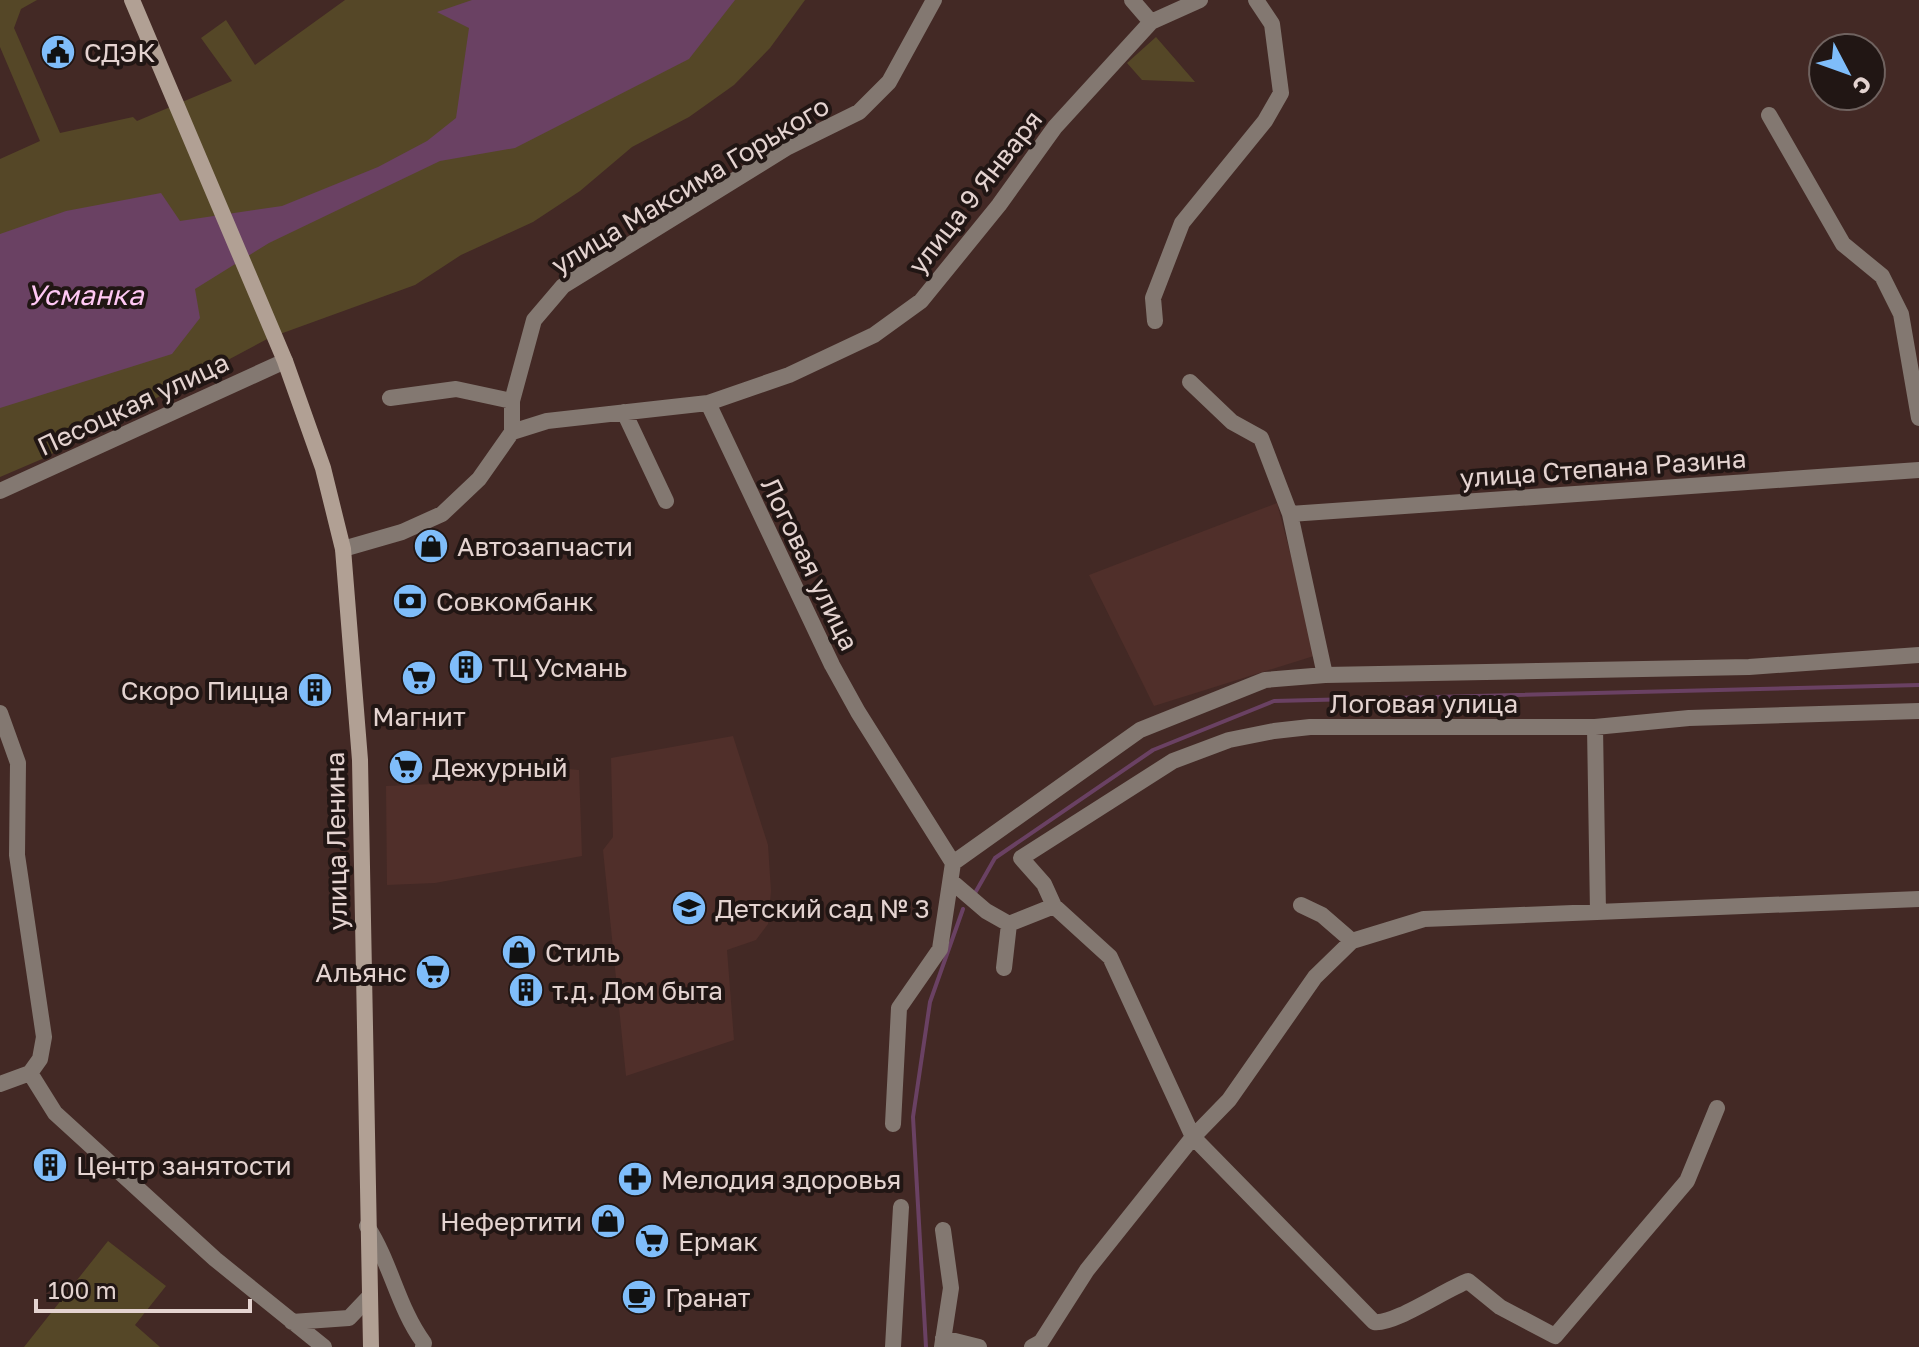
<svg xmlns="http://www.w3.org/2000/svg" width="1919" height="1347" font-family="'Golos Text',sans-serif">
  <rect width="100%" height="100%" fill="#432925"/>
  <path fill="#502f2a" d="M1277,503l40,152 -163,51 -65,-131z
    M733,736l35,109 3,46 -3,33 -12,16 -29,10 7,90 -108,36 -23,-226 10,-13 -2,-79z
    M442,764l58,15 38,-13 41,4 3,86 -147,27 -48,2 -1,-99 46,-2z"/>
  <path fill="#554727" d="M0,0h37l-16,9 -7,19 46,105 73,-16 4,4 95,-40 -31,-43 25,-18 29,45 90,-65h460l-35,48 -36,37 -45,32 -57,30 -52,44 -47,31 -72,33 -46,30 -146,53 -227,121 -42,18v-318l40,-18 -40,-94z
    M1156,37l39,45 -53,-2 -15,-17z
    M108,1241l58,45 -31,39 25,22h-136z"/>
  <path fill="#6a4163" d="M472,0h263l-46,59 -174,89 -75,13 -171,82 -74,46 5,29 -28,36 -172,54v-174l66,-23 95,-18 19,28 102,-15 96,-39 49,-26 29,-23 13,-90 -32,-16z"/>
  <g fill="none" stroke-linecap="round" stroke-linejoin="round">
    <path stroke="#6a4163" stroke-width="4" d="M975,893l20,-35 158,-108 121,-49 645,-16
      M926,1347l-13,-230 17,-115 33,-93"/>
    <path stroke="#837871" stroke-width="16" d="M1132,0l19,22
      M1769,115l74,129 39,32 19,38 18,104
      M1155,321l-2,-23 29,-75 83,-102 16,-28 -9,-69 -16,-24
      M1190,382l42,40 29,16 29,76 35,161
      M390,398l66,-9 56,12
      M708,403l124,262 26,47 95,151
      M624,412l42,89
      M512,432v-31l22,-81 29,-34 225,-139 71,-35 30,-30 45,-82
      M0,491l285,-130
      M1290,514l629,-44
      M343,549l59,-17 40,-18 37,-35 33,-47 35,-11 161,-18 81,-28 85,-40 47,-34 78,-96 56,-78 96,-105 49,-22
      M0,713l18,50 -1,92 27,182 -4,22 -10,14
      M1595,727l3,185
      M951,881l35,30 23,13 45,-18 56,51 83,180 181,185c20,3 70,-32 94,-41l32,26 55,29 132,-155 30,-73
      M1301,905l21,10 30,26
      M1054,906l-10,-22 -23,-26 152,-97 56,-21 45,-9 36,-4h285l94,-9 230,-7
      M1004,968l5,-44
      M30,1073l25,40 160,146 109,88
      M0,1084l30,-11
      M893,1124l6,-116 41,-59 13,-86 187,-133 125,-50 60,-5 424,-8 170,-12
      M367,1226c24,37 31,82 57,117l-1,4
      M292,1322l57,-4 20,-21
      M943,1338l36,9
      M893,1347l8,-140
      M942,1347l9,-59 -8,-58
      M1032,1347l9,-5 46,-72 106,-133 36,-37 86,-123 37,-36 72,-22 495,-20"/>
    <path stroke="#b1a094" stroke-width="16" d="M132,0l153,361 38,107 20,81 17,211 11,587"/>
  </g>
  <defs>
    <g id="civic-disc" transform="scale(1.8)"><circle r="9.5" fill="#7fbdfa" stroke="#211614"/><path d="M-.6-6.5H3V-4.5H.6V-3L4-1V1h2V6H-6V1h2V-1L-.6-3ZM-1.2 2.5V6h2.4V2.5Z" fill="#111"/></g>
    <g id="shop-disc" transform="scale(1.8)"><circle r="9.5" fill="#7fbdfa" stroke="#211614"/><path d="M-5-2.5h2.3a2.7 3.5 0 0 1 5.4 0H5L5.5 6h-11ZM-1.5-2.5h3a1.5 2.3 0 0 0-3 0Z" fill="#111"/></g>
    <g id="bank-disc" transform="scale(1.8)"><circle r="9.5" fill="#7fbdfa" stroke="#211614"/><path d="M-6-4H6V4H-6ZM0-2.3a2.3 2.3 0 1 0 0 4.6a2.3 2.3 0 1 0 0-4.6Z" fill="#111"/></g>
    <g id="building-disc" transform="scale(1.8)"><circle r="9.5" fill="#7fbdfa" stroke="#211614"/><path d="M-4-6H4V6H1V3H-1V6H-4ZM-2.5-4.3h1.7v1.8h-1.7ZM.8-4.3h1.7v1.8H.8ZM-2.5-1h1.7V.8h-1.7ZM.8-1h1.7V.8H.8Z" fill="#111"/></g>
    <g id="supermarket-disc" transform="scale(1.8)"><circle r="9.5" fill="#7fbdfa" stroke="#211614"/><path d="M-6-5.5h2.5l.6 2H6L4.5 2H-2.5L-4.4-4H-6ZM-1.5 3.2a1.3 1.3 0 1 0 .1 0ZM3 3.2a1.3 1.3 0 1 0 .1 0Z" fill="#111"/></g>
    <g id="school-disc" transform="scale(1.8)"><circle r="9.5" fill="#7fbdfa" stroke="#211614"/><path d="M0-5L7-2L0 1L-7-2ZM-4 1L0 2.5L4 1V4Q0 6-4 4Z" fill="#111"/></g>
    <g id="pharmacy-disc" transform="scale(1.8)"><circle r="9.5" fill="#7fbdfa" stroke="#211614"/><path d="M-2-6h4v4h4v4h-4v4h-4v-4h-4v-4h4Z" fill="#111"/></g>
    <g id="cafe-disc" transform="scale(1.8)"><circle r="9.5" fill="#7fbdfa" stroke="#211614"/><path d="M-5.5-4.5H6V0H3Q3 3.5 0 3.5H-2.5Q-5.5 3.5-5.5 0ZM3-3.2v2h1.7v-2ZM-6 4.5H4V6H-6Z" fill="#111"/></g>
  </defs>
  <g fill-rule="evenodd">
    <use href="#civic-disc" x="58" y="52"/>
    <use href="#shop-disc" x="431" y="546"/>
    <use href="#bank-disc" x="410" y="601"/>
    <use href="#building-disc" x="466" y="667"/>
    <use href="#supermarket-disc" x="419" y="678"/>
    <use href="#building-disc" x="315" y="690"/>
    <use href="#supermarket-disc" x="406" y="767"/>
    <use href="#school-disc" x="689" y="908"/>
    <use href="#shop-disc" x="519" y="952"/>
    <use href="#supermarket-disc" x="433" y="972"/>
    <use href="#building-disc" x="526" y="990"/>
    <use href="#building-disc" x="50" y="1165"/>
    <use href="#pharmacy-disc" x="635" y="1179"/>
    <use href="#shop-disc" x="608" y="1221"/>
    <use href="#supermarket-disc" x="652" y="1241"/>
    <use href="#cafe-disc" x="639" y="1297"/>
  </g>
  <g text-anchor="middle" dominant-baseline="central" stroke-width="8" stroke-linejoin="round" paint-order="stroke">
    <g font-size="26" fill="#e4d3d0" stroke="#211614" text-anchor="start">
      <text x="84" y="52">СДЭК</text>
      <text x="457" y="546">Автозапчасти</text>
      <text x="436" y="601">Совкомбанк</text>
      <text x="492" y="667">ТЦ Усмань</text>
      <text x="289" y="690" text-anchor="end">Скоро Пицца</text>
      <text x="419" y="716" text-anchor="middle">Магнит</text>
      <text x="432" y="767">Дежурный</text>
      <text x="715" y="908">Детский сад № 3</text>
      <text x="545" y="952">Стиль</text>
      <text x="407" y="972" text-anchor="end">Альянс</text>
      <text x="552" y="990">т.д. Дом быта</text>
      <text x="76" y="1165">Центр занятости</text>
      <text x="661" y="1179">Мелодия здоровья</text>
      <text x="582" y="1221" text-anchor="end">Нефертити</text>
      <text x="678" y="1241">Ермак</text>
      <text x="665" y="1297">Гранат</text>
    </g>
    <g font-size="26" fill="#e4d3d0" stroke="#211614">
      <text transform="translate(690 185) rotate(-31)">улица Максима Горького</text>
      <text transform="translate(975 192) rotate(-52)">улица 9 Января</text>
      <text transform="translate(133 404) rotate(-25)">Песоцкая улица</text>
      <text transform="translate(1603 468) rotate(-4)">улица Степана Разина</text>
      <text transform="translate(810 564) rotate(64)">Логовая улица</text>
      <text x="1424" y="703">Логовая улица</text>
      <text transform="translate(336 841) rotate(-91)">улица Ленина</text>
    </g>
    <g font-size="28" font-style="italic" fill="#ffc8f4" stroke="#211614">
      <text x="85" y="294">Усманка</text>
    </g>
  </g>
  <g transform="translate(1847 72) rotate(131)"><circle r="38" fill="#211614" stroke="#6f625f" stroke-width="2"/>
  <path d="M0-6L14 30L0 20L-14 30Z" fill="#7fbdfa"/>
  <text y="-12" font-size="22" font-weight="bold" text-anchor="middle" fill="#e4d3d0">С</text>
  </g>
  <path d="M36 1299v12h214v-12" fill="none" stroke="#e4d3d0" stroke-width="4"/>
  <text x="48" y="1299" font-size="24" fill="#e4d3d0" stroke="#211614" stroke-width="6" paint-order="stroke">100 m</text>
</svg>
